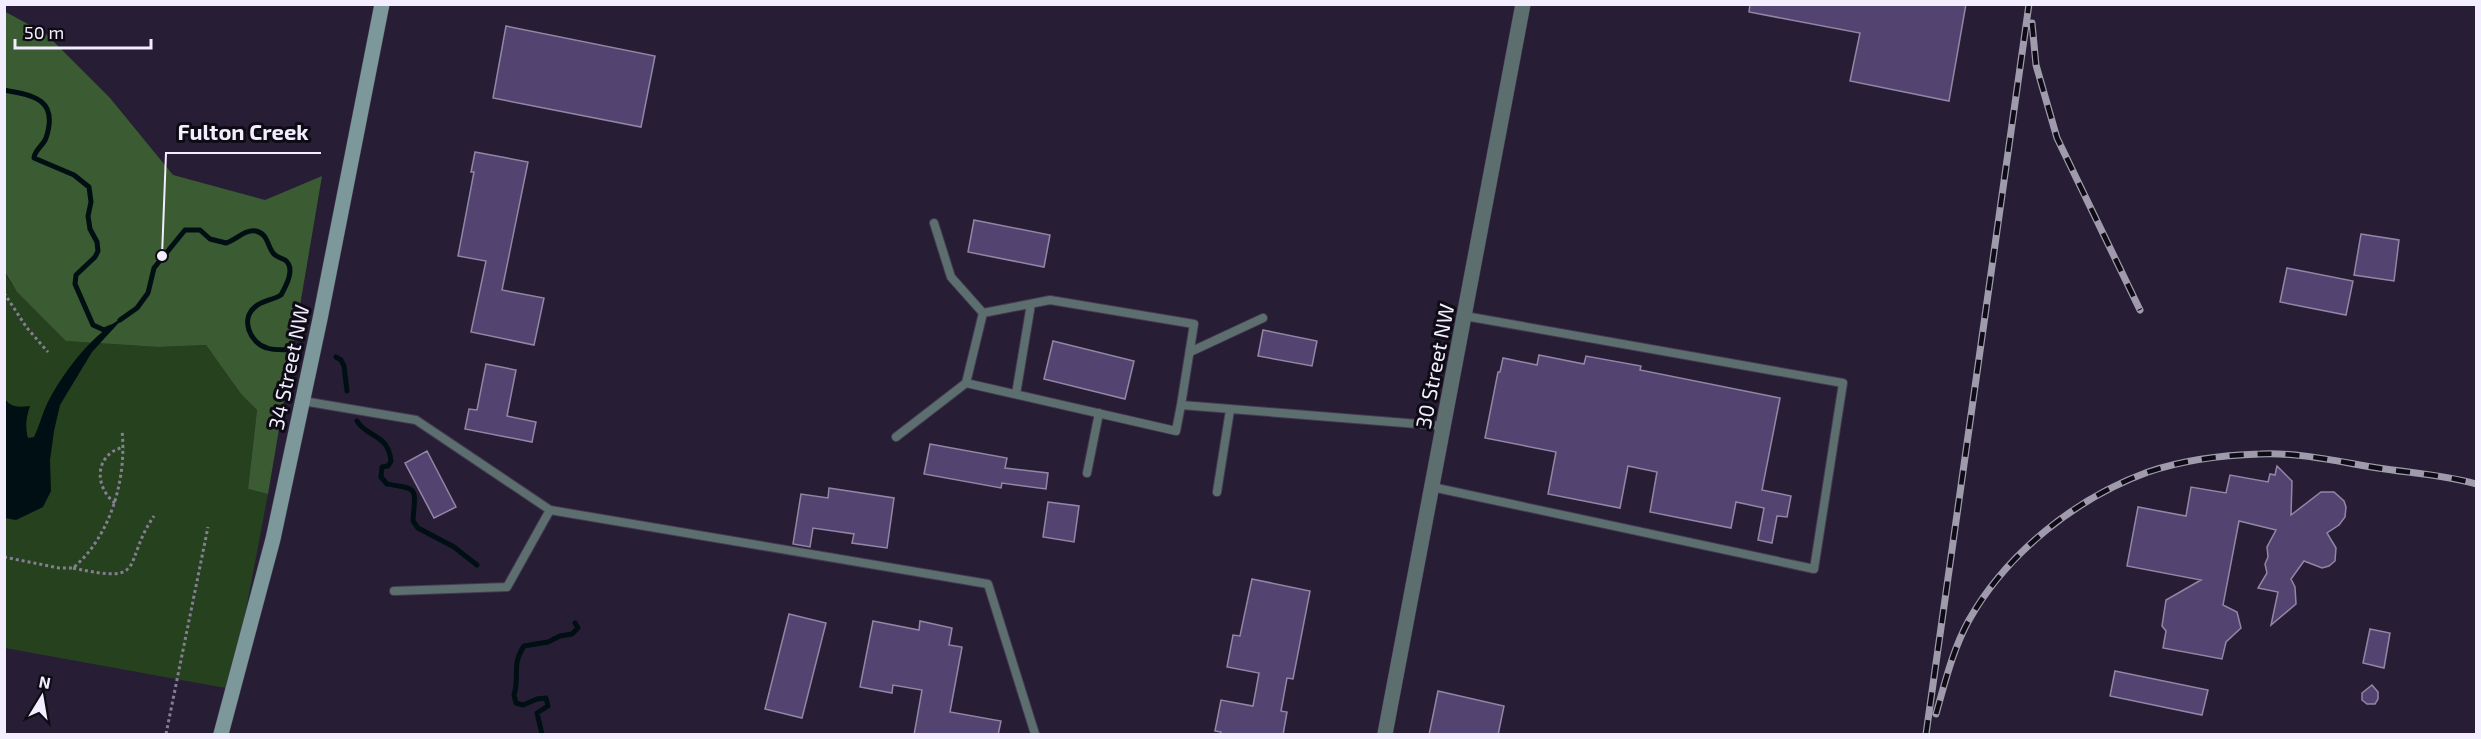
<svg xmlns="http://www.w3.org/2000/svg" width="2481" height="739" font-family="'Exo 2',sans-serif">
  <rect width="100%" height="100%" fill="#271e36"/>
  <path fill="#26411e" d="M4,272l13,20 50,49 91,6 48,-2 35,49 16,16 -9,79 20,5 -37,195 -226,-41z"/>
  <path fill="#3b5b32" d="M4,11l42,23 64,64 63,77 92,25 57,-24 -54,318 -20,-5 9,-79 -16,-16 -35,-49 -48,2 -92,-6 -49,-49 -12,-20z"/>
  <path fill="#000f13" d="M125,316l-33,36 -32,53 -6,26 -4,29 1,31 -8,16 -27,13 -11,-2v-119c6,9 14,8 25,7 -4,11 -5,21 -2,32l6,-1c6,-12 9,-27 16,-39 17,-31 44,-65 75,-82z"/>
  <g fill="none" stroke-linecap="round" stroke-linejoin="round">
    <path stroke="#000f13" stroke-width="5" d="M4,90c29,5 55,9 42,48 -3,8 -11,11 -12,20l40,17 15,12 2,15 -3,14 2,13 7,13 1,9 -3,6 -19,18 -1,9 18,41 11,5 7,-3
      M120,320l17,-12 11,-15 6,-25 31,-38h15l10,9 16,4c10,-3 19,-14 30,-12 12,3 11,14 17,22 3,4 8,5 12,7 11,8 1,26 -4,35 -8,5 -20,6 -26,12 -15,12 -5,36 12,41 9,3 20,1 29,2
      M336,357l5,3 3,6 3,25
      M357,421c10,17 31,12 34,40l-3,5 -6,1 -1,10 6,7c33,5 28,4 26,37l5,7 36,19 23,18
      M542,734l-5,-21 11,-7 -2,-8 -9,1 -14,6 -7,-2 -2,-8c6,-19 -3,-30 10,-49l24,-4 12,-6 12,-2 6,-6 -3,-5"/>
  </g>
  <path fill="#534370" stroke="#9187a5" stroke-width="1.5" d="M1750,4h216l-17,97 -99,-20 10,-48 -111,-21z
    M506,26l149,30 -14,71 -148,-29z
    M475,152l53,10 -26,128 42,8 -10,47 -63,-13 15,-71 -28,-5 16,-84h-3z
    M974,220l76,15 -6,32 -76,-15z
    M2361,234l38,6 -5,41 -40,-6z
    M2287,268l66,13 -7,34 -66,-13z
    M1263,330l54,11 -5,25 -54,-10z
    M1053,341l81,20 -9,38 -81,-20z
    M1539,355l45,9 2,-8 55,10 -1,4 140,28 -18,92 29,6 -4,21 -10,-1 -5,27 -14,-3 6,-32 -28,-6 -5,26 -81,-16 7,-40 -29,-6 -8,42 -72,-14 8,-42 -71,-14 13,-66h2l3,-14 34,7z
    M486,364l30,6 -9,46 29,6 -4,20 -67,-13 4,-20 8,1z
    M930,444l77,14 -2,10 43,5 -2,16 -44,-6 -1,5 -77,-14z
    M427,451l29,56 -22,11 -29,-55z
    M2277,466l15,15 -1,34 30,-23h13l10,9 2,6 -1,10 -6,8 -12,8 9,15 -1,13 -6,5 -7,2 -18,-7 -13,18 4,8 1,17 -25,21 7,-33 -20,-4 9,-15 -2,-9 3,-7 -1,-10 9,-17 -37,-9 -16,84 14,7 4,16 -15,14 -4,17 -59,-11 3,-17 -4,-5 4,-26 35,-20 -74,-14 11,-59 48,9 5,-29 35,6 4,-18 38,7 2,-8 5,1z
    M829,488l65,10 -7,50 -35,-5 2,-9 -41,-6 -3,19 -17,-3 8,-50 27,4z
    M1048,502l31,4 -5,36 -31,-5z
    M1252,579l58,12 -17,88 -6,-1 -6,33 6,1 -4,23h-63l1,-3 -6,-1 6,-31 32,6 6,-33 -32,-6 6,-32 7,1z
    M789,614l37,9 -24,95 -37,-9z
    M873,621l46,9 1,-9 32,7 -3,17 13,2 -12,65 51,9 -3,14h-84l8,-45 -29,-5 -1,8 -32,-6z
    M2370,629l20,4 -6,35 -21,-5z
    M2115,671l93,19 -6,25 -92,-19z
    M2372,685l6,7v7l-3,5h-8l-5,-4v-7z
    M1438,691l66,15 -6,29h-69z"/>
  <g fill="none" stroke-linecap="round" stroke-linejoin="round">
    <g stroke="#443b52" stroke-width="10">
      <path id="service" d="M934,223l17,54 32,36 67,-13 144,24 -13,81 262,21
        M1190,352l73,-34
        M966,383l210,48 5,-26
        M1016,394l15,-90
        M303,401l113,19 134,90 -43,77 -113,4
        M896,437l70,-54 17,-70
        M1087,473l12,-60
        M1432,487l382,82 29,-186 -378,-67
        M1217,492l13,-82
        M550,510l438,74 47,150"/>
    </g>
    <g stroke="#443b52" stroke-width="16">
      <path id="minor" d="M1385,734l138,-730"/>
    </g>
    <g stroke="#443b52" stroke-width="16">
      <path id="secondary" d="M221,734l52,-195 47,-220 62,-315"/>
    </g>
    <path stroke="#857e93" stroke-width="3" stroke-dasharray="3 3" stroke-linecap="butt" d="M4,293l23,35 21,24
      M115,503c-21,-16 -21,-49 9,-56
      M4,557l55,11h14c38,-32 54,-90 49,-138
      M73,568c77,17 48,-4 81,-52
      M166,734l42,-207"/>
    <use href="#service" stroke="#5d6e6f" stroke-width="8"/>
    <use href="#minor" stroke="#5d6e6f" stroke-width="15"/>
    <use href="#secondary" stroke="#7c989a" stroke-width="15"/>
    <g stroke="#a09aad" stroke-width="7">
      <path id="rail" d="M2032,23l4,42 21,73 83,172
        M1936,714c9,-32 17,-65 33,-94 38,-67 107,-122 179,-148 35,-12 76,-17 112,-18 39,-2 80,8 118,14 32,5 67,7 98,16
        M1926,734l103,-730"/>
    </g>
    <use href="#rail" stroke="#0e0b15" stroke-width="4.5" stroke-dasharray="14" stroke-linecap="butt"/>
  </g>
  <g text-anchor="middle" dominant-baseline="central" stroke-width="6" stroke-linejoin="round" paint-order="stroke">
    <g font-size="21" fill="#f3eeff" stroke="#0e0b15">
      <text transform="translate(1434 366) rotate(-79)">30 Street NW</text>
      <text transform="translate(288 367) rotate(-78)">34 Street NW</text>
    </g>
  </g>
  <path fill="none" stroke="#f3eeff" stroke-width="2" d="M162 256L166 153H321"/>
  <circle fill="#f3eeff" stroke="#0e0b15" stroke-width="2" cx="162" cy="256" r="6"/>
  <g font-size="22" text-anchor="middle" font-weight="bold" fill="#f3eeff" stroke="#0e0b15" stroke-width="6" stroke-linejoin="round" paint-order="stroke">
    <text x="243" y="140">Fulton Creek</text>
  </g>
  <rect width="2481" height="739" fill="none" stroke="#f3eeff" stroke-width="12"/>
  <g transform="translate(42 697) rotate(11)" stroke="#0e0b15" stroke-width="4.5" paint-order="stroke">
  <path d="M0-4.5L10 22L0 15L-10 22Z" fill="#f3eeff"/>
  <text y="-9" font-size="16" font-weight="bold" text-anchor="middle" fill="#f3eeff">N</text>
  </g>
  <path d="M15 39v9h136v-9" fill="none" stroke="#f3eeff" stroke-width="3"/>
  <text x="24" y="39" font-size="18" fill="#f3eeff" stroke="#0e0b15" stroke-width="4.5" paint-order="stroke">50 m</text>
</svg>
